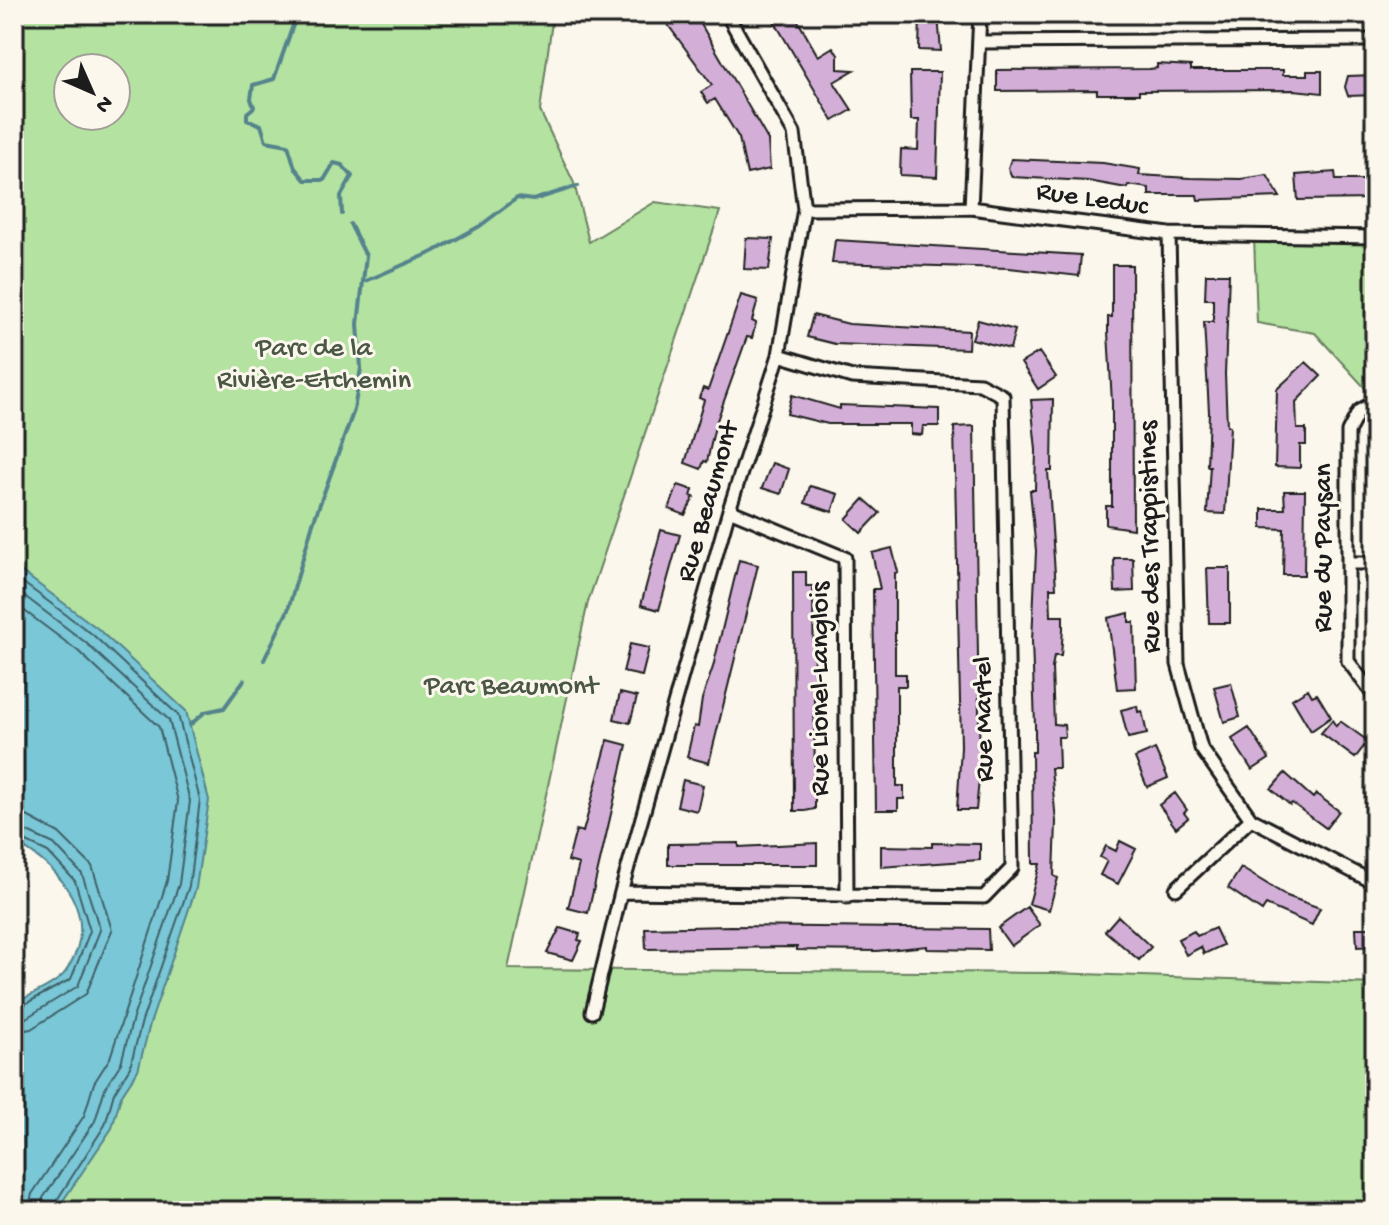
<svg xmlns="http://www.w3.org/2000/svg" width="1389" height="1225" font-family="'Gochi Hand',sans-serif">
  <rect width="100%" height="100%" fill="#fbf7ec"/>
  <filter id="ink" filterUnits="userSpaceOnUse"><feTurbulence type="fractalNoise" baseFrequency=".0125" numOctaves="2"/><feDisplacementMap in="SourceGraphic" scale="16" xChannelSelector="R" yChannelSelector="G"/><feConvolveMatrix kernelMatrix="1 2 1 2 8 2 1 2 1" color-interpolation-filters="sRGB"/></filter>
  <g filter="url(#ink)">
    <path fill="#b3e2a1" stroke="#687f5e" stroke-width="2" fill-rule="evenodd" d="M14,14h539l-13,97 34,72 15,59 66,-40 65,9 -132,391 -80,367 545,4 322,11v227h-1361v-92l134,-221 -134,-182zM68,68h48v48h-48z
      M1254,236l121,1v162l-60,-66 -58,-10z"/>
    <path fill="#79c7d7" stroke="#54838c" stroke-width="2" d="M14,566l83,62 89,83 23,89 -13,88 -46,136 -12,46 -17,26 -9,32 -56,83h-42v-207c14,-9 43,-19 52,-33 37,-54 -5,-103 -52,-129z"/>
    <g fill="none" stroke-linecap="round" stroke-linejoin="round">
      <path stroke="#416067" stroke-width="2" d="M14,576l78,58 86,81 22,85 -11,86 -47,135 -12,46 -16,26 -9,32 -55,86
        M14,588l71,54 84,78 21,81 -11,83 -46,134 -12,45 -16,25 -10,33 -52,77 -3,13
        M14,603l64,48 81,76 19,74 -11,80 -57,177 -16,25 -10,33 -52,78 -4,17
        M14,814l13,2 32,17 33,33 20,64 -26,64 -55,35 -17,3
        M14,826l40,18 28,30 18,56 -22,56 -52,32 -12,2
        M14,836l34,16 27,29 15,50 -19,48 -57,31"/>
      <path stroke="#54838c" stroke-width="4" d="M297,14l-23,65 -21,6 -2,14 3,8 -7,6v7l14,5 5,16 22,4 7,23 10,12h19l10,-17 8,2 10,11 -11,20 1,18
        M366,281l67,-29 47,-26 37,-28 16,2 45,-14
        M264,660l24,-50 25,-87 41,-113 7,-42 -3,-44 8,-68 -16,-32
        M190,725l15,-13 19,-4 20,-28"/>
    </g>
    <path fill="#d3afd8" stroke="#1c1c1c" stroke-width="2" d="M660,14h35l73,126 2,29 -23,5 -8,-36 -24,-39 -7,4 -7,-11 11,-7z
      M770,14h24l24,42 15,-9 5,8v14l16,1 -20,12 18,28 -19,11z
      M920,15l18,1 3,35 -22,-1z
      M1157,64l34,2v4h92v5h24v-4h15v22l-28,-3 -155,1v3h-42v-4l-100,1v-21l152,-1 8,-1z
      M910,72h30l-3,105 -37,-2 1,-26 17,1 1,-30h-8z
      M1375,75v20l-27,1 -3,-9 3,-11z
      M1011,159l92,4 37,6 -1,6 51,3 51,1 26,-4 13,22 -82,3 -1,-5h-48v-7l-21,-3 -1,3 -39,-7 -76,-4 -4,-9z
      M1335,172l1,8h39v19l-77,1 -2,-25z
      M746,238l27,1 -4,31 -25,-1z
      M835,240l246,15 -2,21 -70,-8 -177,-5z
      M1112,265h20l1,264 -27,-4v-19h6v-103l-4,-71v-15h4z
      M1206,274h23l-4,100 2,52h3l-5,88 -18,-1 3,-47h-3l2,-54 -5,-90h9v-23h-8z
      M741,295l17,5 -6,21 4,2 -4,15 -5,-1 -32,89 -8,36 -3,-1 -3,8 -16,-6 19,-63 -5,-2 4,-10 5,2z
      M813,315l36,9 120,7 -1,18 -133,-5 -28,-7z
      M978,320l37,10 -5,19 -38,-10z
      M1039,352l17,25 -18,12 -17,-26z
      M1306,362l15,14 -25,26 1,27h9v16h-6v23l-25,-1 2,-78z
      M792,395l48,14v-4l99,4v17h-16l-1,9 -11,-1v-10h-83l-41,-10z
      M1053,399l-1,72h-4l8,117h-6l1,28h12v13l-2,27h-7l-2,12 2,56 10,1 1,12h-7l1,31h-8l5,54 -2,54 4,2 -9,32 -20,-6 11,-40h-7l-1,-112h3v-27l-3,-84 4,-90 -6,-61h5l1,-40 -5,-50z
      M974,426l6,344 -4,40h-19l4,-63 -7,-320z
      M772,463l17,6 -8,25 -19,-6z
      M678,485l15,5 -2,6 3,1 -9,18 -16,-6z
      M810,486l28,8 -6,18 -27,-9z
      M1284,491h21l-1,84h-21l1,-46 -22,-1v-19h23z
      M864,499l16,14 -19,20 -15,-14z
      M661,530l19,5 -21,75 -18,-5z
      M892,548l6,24 -3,1v101h11v12h-9v100h7v13h-6v11h-22l-3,-221h7l-8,-36z
      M1114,558h19l1,33 -19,1z
      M739,560l19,5 -49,198 -22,-6 7,-31 4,1 4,-28 11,-32z
      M1207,568h23v55h-21z
      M793,572h13v14h7l2,209v14l-10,2h-11z
      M1129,613v9h5l2,66 -19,1 -9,-71z
      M630,644l19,4 -7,28 -19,-4z
      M1231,683l9,34 -16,5 -10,-35z
      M1308,689l4,7 5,-2 14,23 -20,14 -19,-32z
      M620,693l17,4 -7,26 -16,-4z
      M1137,706l1,6 4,-1 5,23 -19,4 -7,-28z
      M1332,720l4,6 4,-5 28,20 -13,17 -34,-25z
      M1249,728l20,31 -17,11 -20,-31z
      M608,740l19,5 -39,168 -20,-5 11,-44 -11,-3 8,-31 7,2z
      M1155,749l13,29 -21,9 -12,-29z
      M1285,773l28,25 3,-4 23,17 -13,17 -34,-25 -2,2 -19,-16z
      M683,780l20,5 -6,26 -20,-5z
      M1175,793l12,17 -3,3 4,5 -12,10 -17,-23z
      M1120,841l16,8 -18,35 -18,-9 7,-14 -7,-4 6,-11 10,5z
      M739,843v4l78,-4v22h-149v-21z
      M932,843l48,1v16l-99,7v-21l51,1z
      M1241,868l46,28 33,12 -8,17 -46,-20 -4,6 -34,-23z
      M1027,907l13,18 -29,21 -13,-18z
      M1118,916l33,31 -12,13 -34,-29z
      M730,926l258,3 1,21 -62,-1v-3l-50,5 -80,-1v-3l-151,2 -1,-21z
      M560,928l20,6 -2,6 4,1 -9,19 -26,-7z
      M1215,928l8,17 -19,9 -3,-7 -15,8 -8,-16 16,-8 3,5z
      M1356,928h19v18l-18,1z"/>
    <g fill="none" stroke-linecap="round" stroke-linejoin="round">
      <g stroke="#1c1c1c" stroke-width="17">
        <path id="street" d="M981,42l394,-2
          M971,208l9,-194
          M804,209l167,-1 198,26 206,3
          M1169,234l9,430 23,84 50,71 124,64
          M1375,402l-16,9 -11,21v229l27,36
          M729,510l116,48 2,339
          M1350,563h25
          M1176,889l75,-70
          M621,892l363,5 28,-29 -9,-472 -23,-12 -128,-7 -73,-22
          M592,1012l29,-120 108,-382 50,-155 25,-146 -10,-76 -67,-119"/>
      </g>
      <use href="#street" stroke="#fbf7ec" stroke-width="11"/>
    </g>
  </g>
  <g text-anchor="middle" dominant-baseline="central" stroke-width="6" stroke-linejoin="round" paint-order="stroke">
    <g font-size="28" fill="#1c1c1c" stroke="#fbf7ec">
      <text transform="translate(1092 200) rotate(8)">Rue Leduc</text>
      <text transform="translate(709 502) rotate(-74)">Rue Beaumont</text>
      <text transform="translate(1151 537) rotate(-91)">Rue des Trappistines</text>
      <text transform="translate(1324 548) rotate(-90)">Rue du Paysan</text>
      <text transform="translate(821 689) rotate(-90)">Rue Lionel-Langlois</text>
      <text transform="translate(985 719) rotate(-91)">Rue Martel</text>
    </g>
    <g font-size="28" fill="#495744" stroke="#fbf7ec">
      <text x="314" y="349">Parc de la<tspan x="314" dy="32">Rivière-Etchemin</tspan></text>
      <text x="511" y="687">Parc Beaumont</text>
    </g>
  </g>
  <rect width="1389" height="1225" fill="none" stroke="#fbf7ec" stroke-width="48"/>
  <rect x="24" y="24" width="1341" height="1177" fill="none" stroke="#1c1c1c" stroke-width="3" filter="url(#ink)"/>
  <g transform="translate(92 92) rotate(135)"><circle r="38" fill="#fbf7ec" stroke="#a29f99" stroke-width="2"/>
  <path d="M0-6L14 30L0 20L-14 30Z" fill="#1c1c1c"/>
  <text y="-12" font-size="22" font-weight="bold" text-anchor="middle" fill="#1c1c1c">N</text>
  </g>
</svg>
